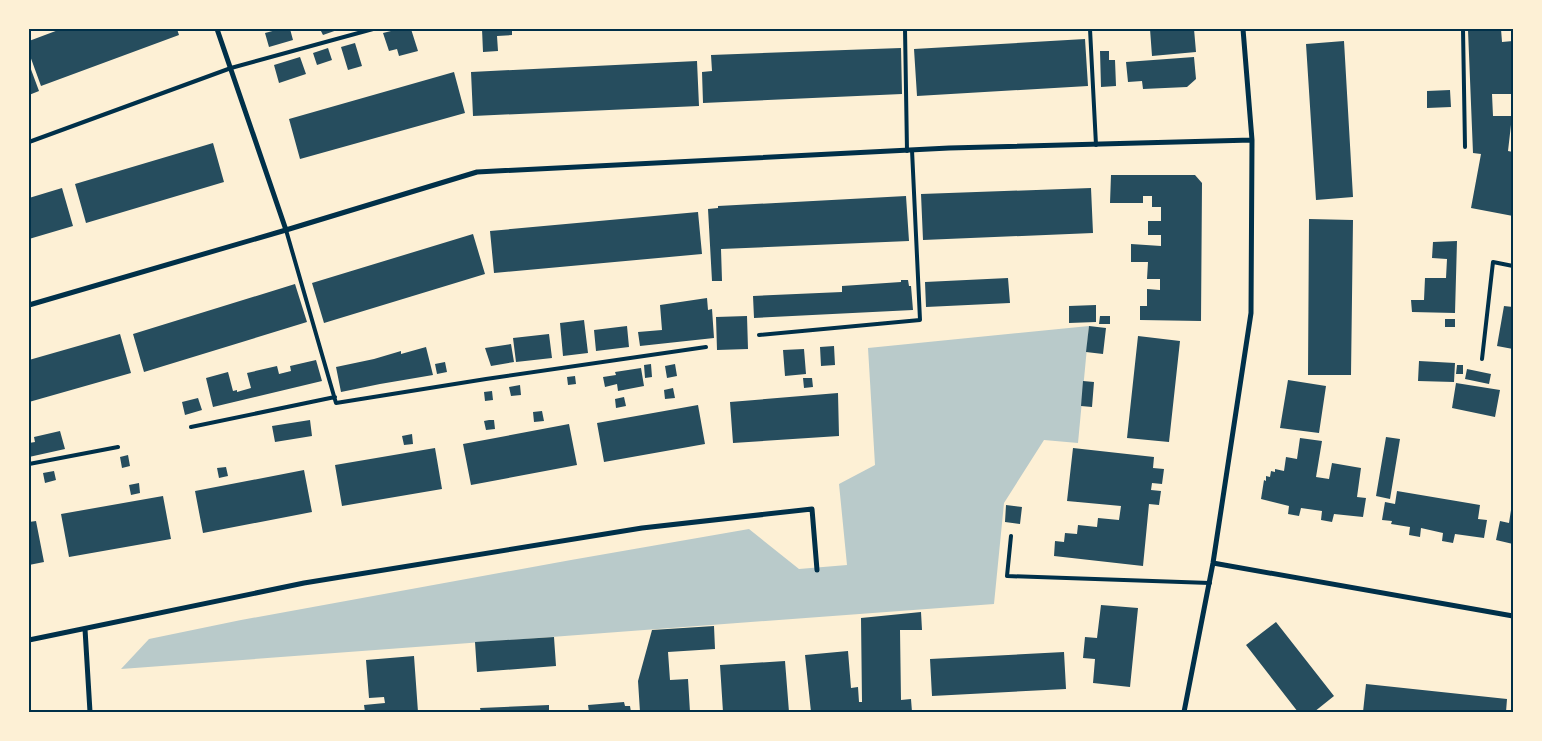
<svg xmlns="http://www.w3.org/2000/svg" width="1542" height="741" font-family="'Roboto Condensed',sans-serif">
  <rect width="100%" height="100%" fill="#fdf0d5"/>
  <path fill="#b9caca" d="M1089,326l-11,117 -34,-3 -40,63 -10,101 -873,65 28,-30 92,-19 330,-60 178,-31 50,40 48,-4 -8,-81 36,-19 -7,-117z"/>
  <path fill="#264d5e" d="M61,29h116l2,6 -138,51 -12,-33v-12z
    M280,29h10l3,11 -24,7 -4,-14z
    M320,29h20l-17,6z
    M399,29h12l7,22 -19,5 -2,-7 -8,2 -6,-18z
    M482,29h30v6l-15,1 1,15 -15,1z
    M1150,29h44l2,23 -44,4z
    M1501,29l1,13 11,-1v53h-21l1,22h19l-4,35 5,1v64l-42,-8 10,-54 -8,-1 -5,-123z
    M1085,39l3,47 -171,10 -3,-47z
    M1344,41l9,156 -37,3 -10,-156z
    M355,43l7,23 -14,4 -7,-23z
    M328,48l4,12 -15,5 -4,-12z
    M901,48l1,46 -199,9 -1,-31 10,-1 -1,-16z
    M1100,51h9v9h6l1,26 -15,1z
    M300,57l6,17 -27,9 -5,-18z
    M1194,57l2,22 -9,8 -44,2 -1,-8 -14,1 -2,-20z
    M697,61l2,45 -226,10 -2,-44z
    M29,64l10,27 -10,4z
    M454,72l11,41 -165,46 -11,-40z
    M1450,90l1,17 -24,1v-17z
    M213,143l11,39 -138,41 -11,-39z
    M1111,175h84l7,8 -1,138 -61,-1v-14h7v-17l13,1v-11h-13l1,-17h-17v-18l30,2v-11h-13v-14h13v-14h-9v-11h-9v7h-33z
    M62,188l11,38 -44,13v-41z
    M1091,188l2,45 -170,7 -2,-46z
    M906,196l3,45 -188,8 1,32h-10l-4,-72 10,-1v-2z
    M698,212l4,42 -208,19 -4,-42z
    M1309,219l44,1 -2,155h-43z
    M473,234l12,40 -161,49 -12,-40z
    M1457,241l-2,72 -43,-1 -1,-12h13l1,-22h21l1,-19 -15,-1 1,-16z
    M1008,278l2,25 -84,4 -1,-25z
    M901,280h7l1,6h2l2,24 -159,8 -1,-22 89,-4v-6l59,-4z
    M295,284l12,38 -163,50 -11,-38z
    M707,298l1,12 4,-1 2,29 -74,8 -2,-14 24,-2 -2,-25z
    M1096,305v17l-27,1v-17z
    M1504,306l9,1v42l-16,-3z
    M747,316l1,33 -31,1 -1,-33z
    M1100,316h10v8h-11z
    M1445,319h10v8h-10z
    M584,320l4,33 -25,3 -3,-33z
    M627,326l2,21 -33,4 -2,-21z
    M1089,326l17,2 -3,26 -17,-2z
    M120,334l11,39 -102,29v-42z
    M549,334l3,24 -36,4 -3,-24z
    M1138,336l42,5 -11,101 -42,-4z
    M511,344l3,18 -23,4 -6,-18z
    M834,346l1,19 -14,1 -1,-19z
    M426,347l7,28 -53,9 -39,8 -5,-25 38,-8 27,-8v3z
    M804,349l2,25 -21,2 -2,-26z
    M316,360l6,21 -109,26 -7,-29 22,-6 5,19 4,-1v2l14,-4 -4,-15 30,-7 2,8 12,-3 -1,-5z
    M1419,361l36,2 -1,19 -36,-1z
    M445,362l2,10 -10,2 -2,-10z
    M651,364l1,13 -7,1 -1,-13z
    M675,364l2,12 -10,2 -2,-12z
    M1457,365h6v9h-7z
    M641,368l3,18 -26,5 -1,-7 -12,3 -2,-10 13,-2 -1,-3z
    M1467,369l24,5 -2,10 -24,-5z
    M575,376l1,8 -8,1 -1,-8z
    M803,378h9l1,9 -9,1z
    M1288,380l38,6 -7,47 -39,-5z
    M1083,381l11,1 -2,25 -11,-1z
    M1456,383l44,7 -5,27 -43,-9z
    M520,385l1,10 -10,1 -2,-9z
    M673,388l2,10 -10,1 -1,-9z
    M492,391l1,9 -8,1 -1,-9z
    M838,393l1,43 -106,7 -3,-41z
    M624,397l2,9 -10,2 -1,-9z
    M198,398l4,12 -17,5 -3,-13z
    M698,405l7,39 -101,18 -7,-39z
    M542,411l2,10 -10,1 -1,-10z
    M310,420l2,16 -37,6 -3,-16z
    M489,420h5l1,9 -9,1 -2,-9z
    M569,424l8,41 -106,20 -8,-41z
    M60,431l5,18 -36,8v-14l6,-1 -1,-5z
    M412,434l1,10 -9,1 -2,-9z
    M1386,437l14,2 -10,60 -14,-3z
    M1300,438l22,3 -6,36 13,2 3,-16 29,5 -4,29 9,1 -3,19 -29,-3 -2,8 -11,-2 1,-9 -21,-3 -2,8 -11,-2 1,-8 -28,-7 3,-19 2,1v-5l4,1 1,-6 4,1v-3l9,2 2,-14 11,2z
    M435,448l7,41 -100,17 -7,-41z
    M1073,448l81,9 -1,11 11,1 -2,15 -10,-1 -1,7 10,1 -2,14 -10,-1 -6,62 -89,-10 1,-15 9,1 1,-9 12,1 1,-9 19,2 1,-9 21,2 2,-14 -54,-5z
    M128,455l2,11 -8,2 -2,-11z
    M226,467l2,9 -9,2 -2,-10z
    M304,470l8,42 -109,21 -8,-42z
    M54,471l2,9 -11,3 -2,-10z
    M139,483l1,10 -9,2 -2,-10z
    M1397,491l83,14 -2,14 9,1 -3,18 -29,-4 -2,9 -11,-2 1,-8 -22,-5 -1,9 -11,-2 1,-8 -19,-3 1,-3 -10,-1 3,-18 10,2z
    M163,496l8,43 -102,18 -8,-43z
    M1006,505l16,2 -2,17 -15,-2z
    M1511,510l2,1v33l-17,-4 4,-19 9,2z
    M36,521l8,41 -15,3v-43z
    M1101,605l37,3 -8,79 -37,-4 2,-24 -12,-1 2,-21 12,1z
    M921,612l1,18h-22l1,70 10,-1 1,13h-101l-6,-57 43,-4 3,37 7,-1 1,15h3l-1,-84z
    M1276,622l58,74 -20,16h-16l-52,-67z
    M714,626l1,23 -47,3 2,28 18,-1 2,33h-50l-2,-31 14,-51z
    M554,637l2,29 -79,6 -2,-30z
    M1064,652l2,37 -134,7 -2,-37z
    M414,656l4,56h-53l-1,-7 21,-2 -1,-6 -15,1 -3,-38z
    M785,661l4,51h-66l-3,-47z
    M1366,684l141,15 -1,13h-143z
    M624,702l1,4h5l1,6h-42l-1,-7z
    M549,705v7h-68l-1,-4z"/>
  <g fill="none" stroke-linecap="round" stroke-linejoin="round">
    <path stroke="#003049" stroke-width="4" d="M905,29l2,122
      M1090,29l6,116
      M1463,29l2,118
      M29,142l202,-74 142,-39
      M286,230l50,173 150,-24 220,-32
      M759,335l161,-15 -8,-170
      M1482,359l11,-97 20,4
      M191,427l144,-30
      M29,464l89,-17
      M1011,536l-4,40 203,7"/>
    <path stroke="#003049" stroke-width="5" d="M217,29l69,201
      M29,305l257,-75 191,-58 472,-24 303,-8
      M1213,563l300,53
      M85,629l5,83
      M29,640l275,-57 338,-55 170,-19 5,61
      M1184,712l29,-149 38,-250 1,-173 -9,-111"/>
  </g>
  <rect width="1542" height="741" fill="none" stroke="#fdf0d5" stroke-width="60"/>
  <rect x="30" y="30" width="1482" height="681" fill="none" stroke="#003049" stroke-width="2"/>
</svg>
